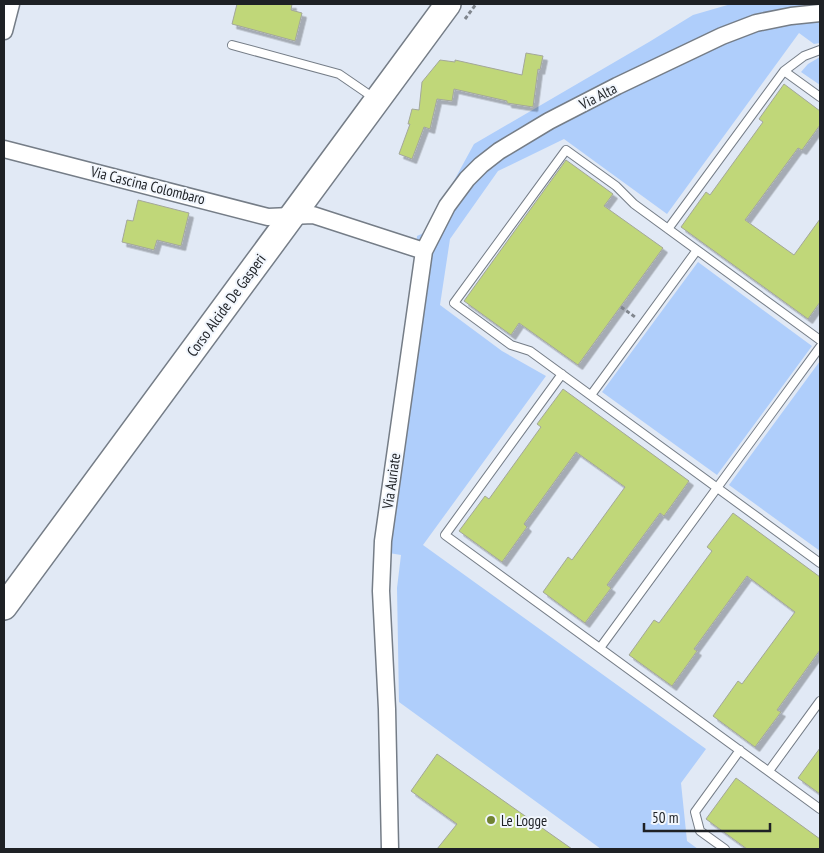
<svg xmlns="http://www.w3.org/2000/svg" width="824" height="853" font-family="'PT Sans Narrow',sans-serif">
  <defs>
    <filter id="shadow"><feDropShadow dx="4.5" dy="4.5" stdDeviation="0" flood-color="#0004"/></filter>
  </defs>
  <rect width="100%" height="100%" fill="#e1e9f5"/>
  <path fill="#afcefb" d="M731,4h89v39l-6,1 -15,-11 -132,181 -103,-75 -66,32 -48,68 -10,66 62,46 44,25 -123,169 283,204 -25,34 6,58 11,8h-97l-202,-147 -2,-114 4,-33 -24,-4 38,-282 2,-33 9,-4 48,-88 175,-102 44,-27z
    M820,57v28l-19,-13 7,-8z
    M698,262l114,84 -95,129 -115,-83z
    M820,361v190l-91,-66z"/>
  <path fill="#c0d779" stroke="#a3a79a" filter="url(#shadow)" d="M237,4h55l-1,6 11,3 -7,28 -63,-17z
    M526,53l17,3 -3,14 -2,-1 -5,38 -26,-4v-2l-53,-12 -2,12 -15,-2 -7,30 -6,-2 -12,32 -13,-5 11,-30h-2l4,-15 7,1 3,-28 18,-22 15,2v-2l67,15z
    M784,84l36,27v14l-18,25 -4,-2 -53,72 49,35 26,-36v83l-12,17 -127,-92 25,-35 4,3 53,-73 -4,-3z
    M566,160l47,34 -9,12 59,42 -85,117 -59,-42 -8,12 -47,-34z
    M138,200l51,13 -8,33 -24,-6 -3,10 -32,-8 5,-22 6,1z
    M563,389l126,92 -25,35 -4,-3 -53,72 4,3 -26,35 -42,-31 25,-35 4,3 53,-73 -49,-35 -52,72 3,3 -25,35 -43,-31 26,-35 4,3 52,-72 -4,-3z
    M733,513l87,64v73l-43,60 4,2 -26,35 -42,-31 25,-35 4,3 53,-72 -48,-36 -53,73 3,2 -25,35 -43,-31 25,-35 5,3 53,-72 -5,-4z
    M820,748v46l-22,-16z
    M437,754l135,95h-135l20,-25 -46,-33z
    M736,778l84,61v10h-73l-41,-30z"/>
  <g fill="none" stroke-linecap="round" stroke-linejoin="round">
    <g stroke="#757d87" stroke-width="10">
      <path id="service" d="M232,45l107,29 35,24
        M784,71l36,26
        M668,229l116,-158 20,-15 16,-6
        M820,340l-186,-136 -18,-18 -50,-36 -112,153 57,42 19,6 290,212
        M562,374l-117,161 375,274
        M591,395l106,-145
        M600,648l220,-301
        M769,771l51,-70
        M725,849l-25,-18 -5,-19 45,-62"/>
    </g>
    <g stroke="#757d87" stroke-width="19">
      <path id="minor" d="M4,31l7,-27
        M4,149l264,68 45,-2 111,36
        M390,849l-3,-140 -6,-118 2,-50 41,-290 23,-45 20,-27 14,-14 18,-14 50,-30 68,-35 105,-50 34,-13 35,-7 29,-3"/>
    </g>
    <g stroke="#757d87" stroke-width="28">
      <path id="primary" d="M4,607l444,-603"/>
    </g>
    <path stroke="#80868e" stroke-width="3" stroke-dasharray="4 2.5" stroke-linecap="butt" d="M465,19l11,-15
      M621,307l14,10"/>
    <use href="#service" stroke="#fff" stroke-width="8"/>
    <use href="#minor" stroke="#fff" stroke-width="16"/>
    <use href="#primary" stroke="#fff" stroke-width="25"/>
  </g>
  <circle fill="#718333" stroke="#f1f6fd" stroke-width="2" cx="491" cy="820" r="5"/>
  <g text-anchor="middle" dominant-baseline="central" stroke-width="4" stroke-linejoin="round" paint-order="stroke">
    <g font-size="15" fill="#1e2125" stroke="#f1f6fd">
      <text transform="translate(598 96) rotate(-27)">Via Alta</text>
      <text transform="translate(148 185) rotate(14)">Via Cascina Colombaro</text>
      <text transform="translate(226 305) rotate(-54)">Corso Alcide De Gasperi</text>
      <text transform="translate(391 481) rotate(-82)">Via Auriate</text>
    </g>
    <g font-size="15" fill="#1e2125" stroke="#f1f6fd" text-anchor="start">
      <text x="501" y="820">Le Logge</text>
    </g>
  </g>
  <rect width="824" height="853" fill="none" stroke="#1e2125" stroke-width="10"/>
  <path d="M644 823v8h126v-8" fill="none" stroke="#1e2125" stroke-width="2.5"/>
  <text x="652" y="823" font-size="15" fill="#1e2125" stroke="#f1f6fd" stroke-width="4" paint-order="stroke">50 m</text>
</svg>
